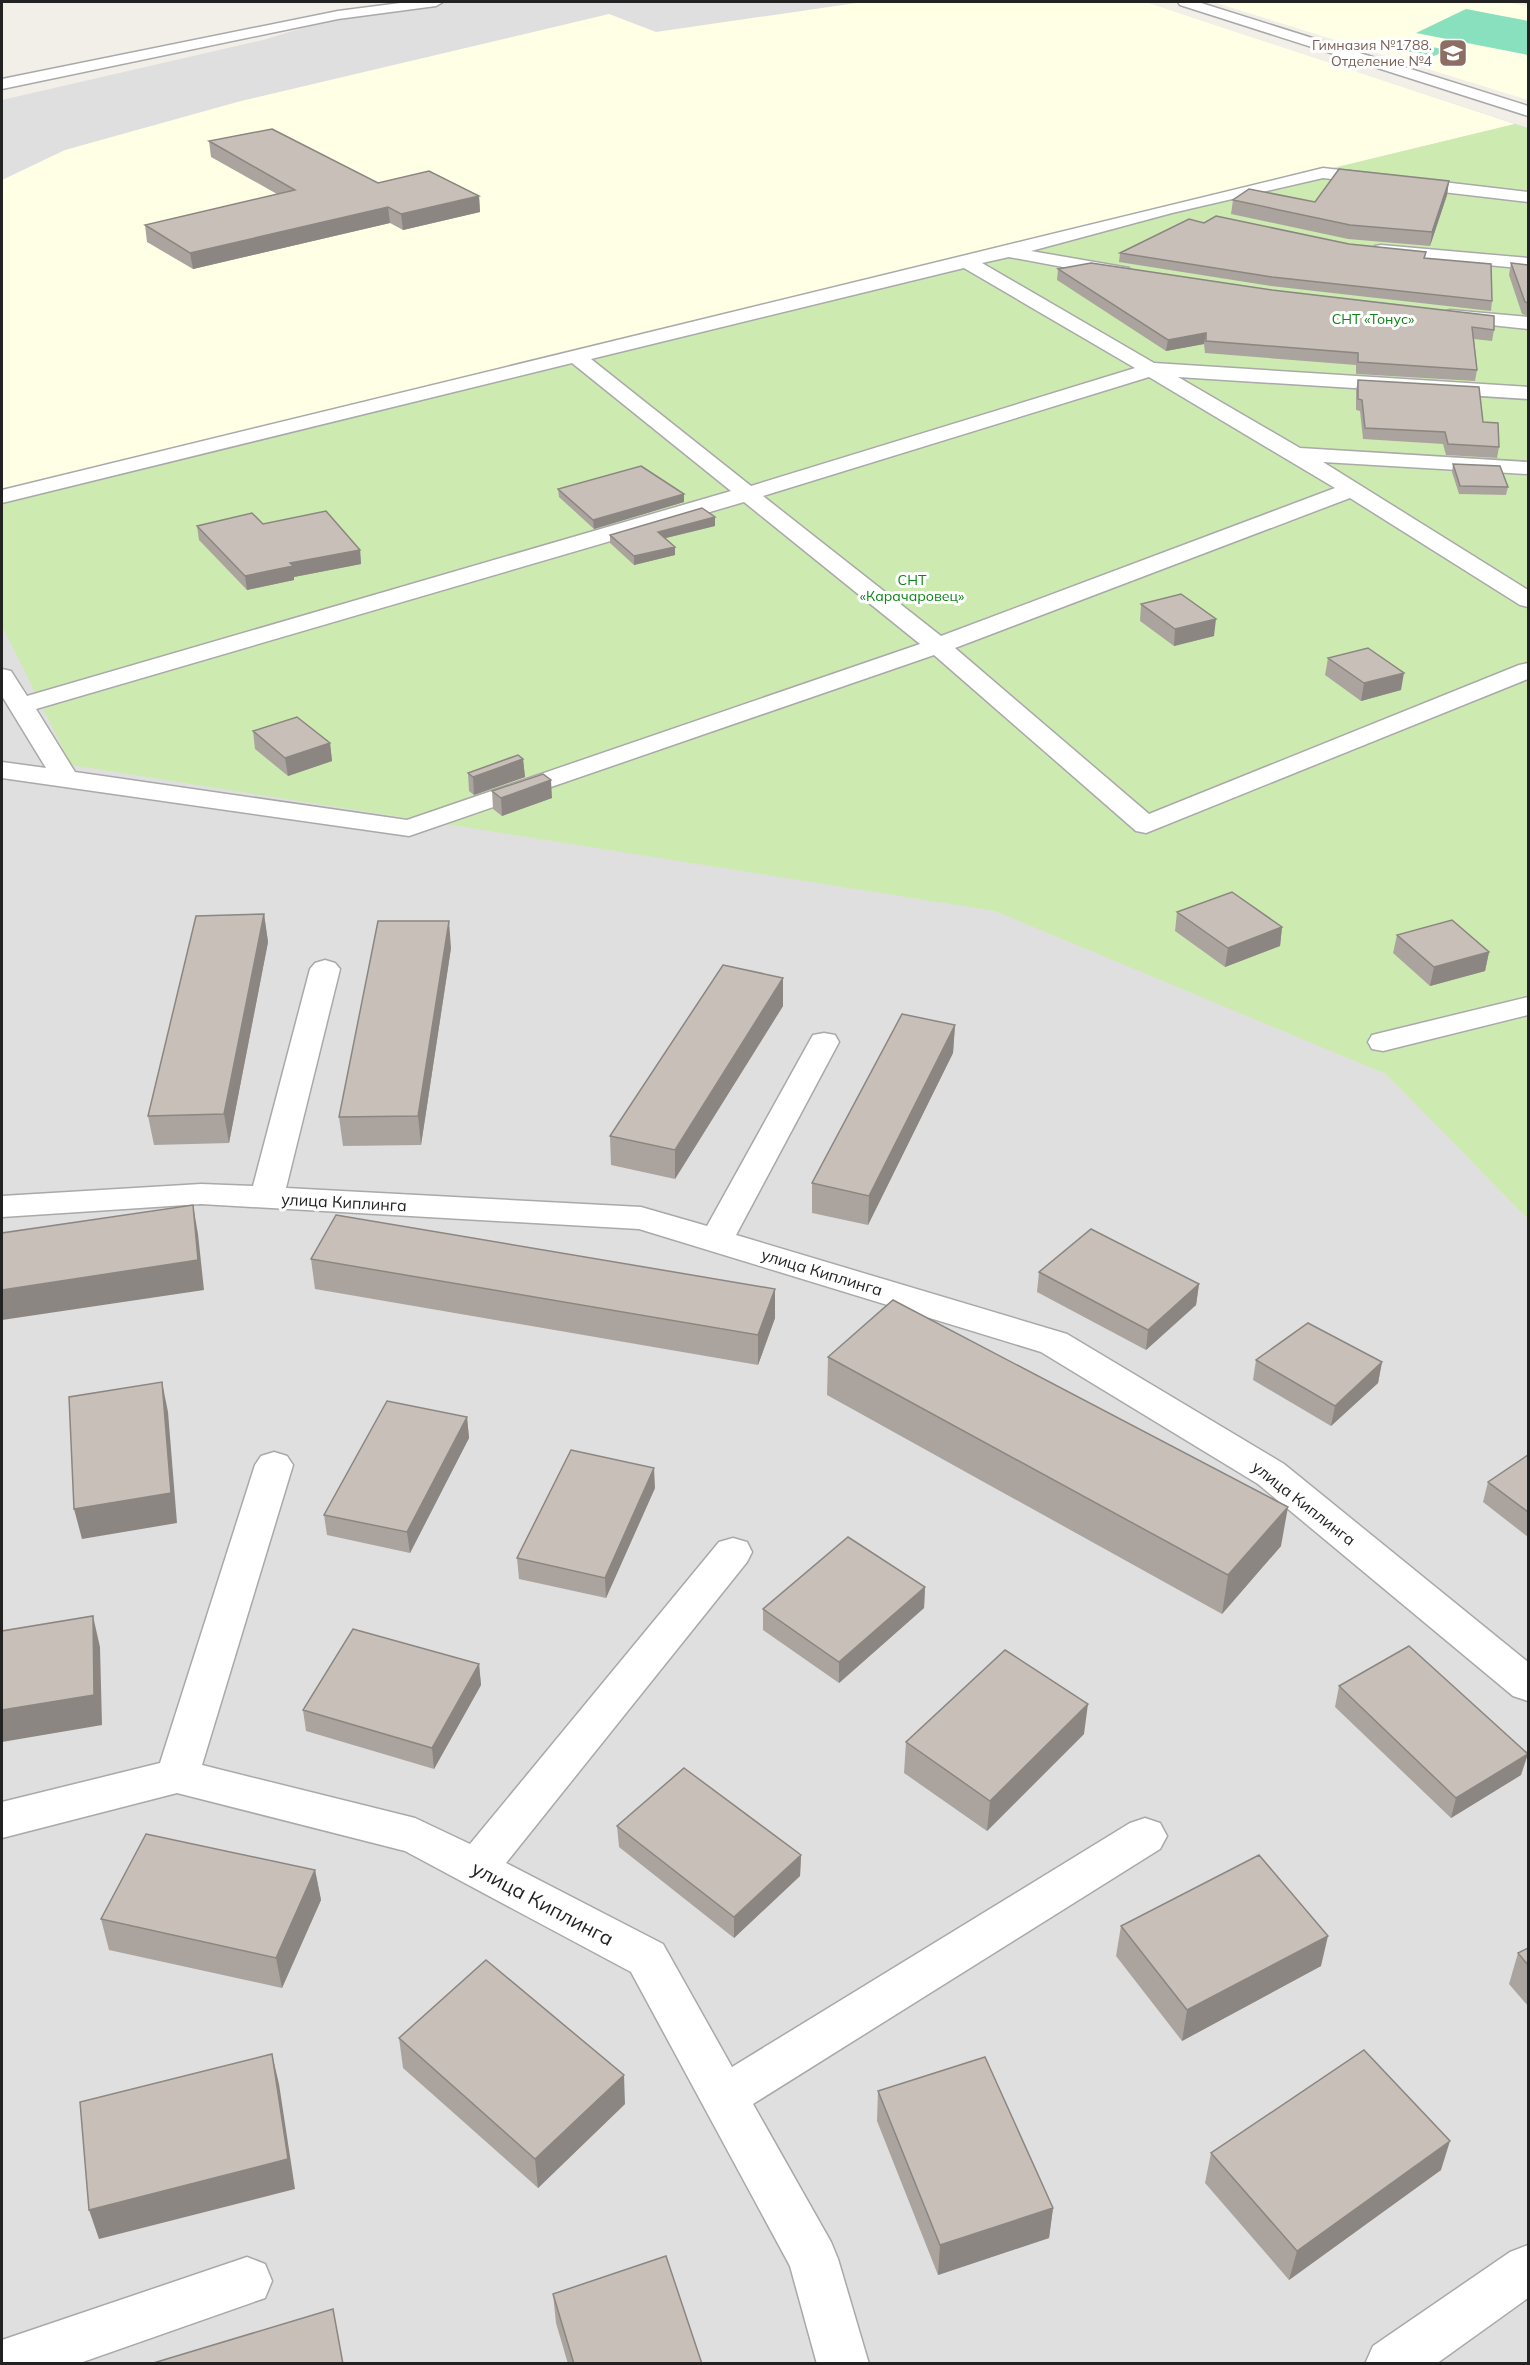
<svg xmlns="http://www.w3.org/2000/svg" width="1530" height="2365" font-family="Mulish,sans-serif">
  <rect width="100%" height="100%" fill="#f2efe9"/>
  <path fill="#e0dfdf" d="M433,2h713l382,126v2235h-1526v-2263l261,-60 95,-29z"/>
  <path fill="#ffffe5" d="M863,2h283l369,122 -1513,367v-311l63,-30 176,-49 368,-87 47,18z
    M1213,2h292l23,4v94z"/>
  <path fill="#cdebb0" d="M1515,124l13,4v1091l-142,-145 -391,-163 -924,-146 -69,-139v-122l951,-244z"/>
  <path fill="#88e0be" d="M1466,9l62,12v34l-112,-22z
    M1403,41l44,9 -13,6 -45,-8z"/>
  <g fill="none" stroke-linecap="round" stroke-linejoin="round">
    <g stroke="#a9a9a9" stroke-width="3">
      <path id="minor" d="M408,2h35l-7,4 -98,13 -336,70v-10l336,-68z
        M1178,2h20l330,104v10l-348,-111z
        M1323,168l205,24v10l-205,-24 -151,35 -141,38 98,17 2,4 -2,4 -7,2 -113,-21 -27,6 172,100 374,24v12l-350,-22 122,71 228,14v12l-205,-12 205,128v17l-8,-2 -170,-107 -395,150 194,166 370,-149 9,-2v16l-382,154 -10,-2 -202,-176 -525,181 -407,-58v-16l44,6 -44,-72v-27l9,2 16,25 704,-205 -159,-128 -570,140v-13zM964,268l171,100 -384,118 -160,-127zM1149,377l186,111 -394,148 -178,-140zM744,502l176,142 -513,176 -332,-48 -39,-63z
        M1381,245l147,13v11l-153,-15 -3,-4 3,-4z
        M1450,310l78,7v12l-85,-9 -3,-4 3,-4z
        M325,960l10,3 5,6 -54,219 355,19 66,19 102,-184 4,-7 11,-2 11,2 4,7 -103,193 331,99 217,130 244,198v39l-15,-5 -255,-212 -217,-132 -402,-123 -438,-25 -199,13v-21l199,-12 52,2 57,-217 5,-6z
        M1528,997v18l-145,36 -11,-2 -4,-7 4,-7z
        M274,1452l13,4 6,9 -91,300 213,53 55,26 249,-302 14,-4 14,4 5,10 -5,10 -241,301 157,81 69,123 398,-244 15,-5 15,5 7,13 -7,13 -407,255 78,138 7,17 31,105h-52l-27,-98 -159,-294 -226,-121 -228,-58 -175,45v-36l158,-39 95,-298 6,-9z
        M1528,2245v53l-92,66h-71l8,-18 137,-94z
        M247,2257l18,7 7,17 -7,17 -188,66h-75v-24z"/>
    </g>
    <path stroke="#fa8072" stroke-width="1.5" stroke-dasharray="1.5 1.5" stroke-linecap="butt" d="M1522,2l6,1"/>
    <use href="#minor" fill="#fff" fill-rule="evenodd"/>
  </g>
  <path fill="#aba49e" d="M209,141l169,42 101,13 1,16 -77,18 -13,-7 -197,46 -46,-27 -2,-17 132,-31 -66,-37z
    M1449,181l-2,14 -17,51 -82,-7 -117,-25 2,-14 82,2z
    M1204,223l145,21 77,8 -1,6 67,43 -1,10 -220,-25 -152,-24 1,-9z
    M1511,263l17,2v51l-6,-2 -13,-39z
    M1058,269l214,21 222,40 -2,11 -18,-2 3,31 -2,11 -119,-7v-9l-151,-12 -1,-9 -38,7 -109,-71z
    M1358,380l125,42 16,25 -2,11 -51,-3 -3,-11 -80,-5 -3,-28 -4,-1v-20z
    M1453,464l55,23 -2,8 -47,-1 -7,-22z
    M558,489l126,5v8l-90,27 -35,-32z
    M263,524l97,26 1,14 -67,13v3l-47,10 -48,-50 -2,-14z
    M715,526l-50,12 10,17 -41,10 -24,-22v-8z
    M1141,604l73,32 -40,10 -34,-25z
    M1328,658l73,32 -40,11 -36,-26z
    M253,731l77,12 2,18 -44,15 -33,-27z
    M523,759l2,18 -51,18 -5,-4 -1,-18z
    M492,791l60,7 -50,18 -9,-7z
    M1177,912l105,15 -2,19 -55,21 -50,-36z
    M264,914l4,28 -39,201 -75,2 -6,-29z
    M1397,935l92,17 -4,19 -55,15 -37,-33z
    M451,948l-30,197 -78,1 -4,-29z
    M783,978v28l-108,173 -64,-14 -1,-29z
    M955,1025l-2,28 -85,172 -56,-12v-30z
    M311,1259l464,59 -17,47 -443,-76z
    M1039,1272l160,12 -3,21 -50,45 -109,-58z
    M828,1357l453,189 -59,68 -395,-219z
    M1256,1360l126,2 -4,21 -47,43 -78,-46z
    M467,1417l2,21 -59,115 -83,-18 -3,-20z
    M1528,1455v82l-45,-35 5,-20z
    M655,1488l-49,110 -87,-19 -2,-21z
    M925,1587l-1,21 -85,75 -76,-53v-21z
    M479,1664l2,21 -47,84 -128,-38 -3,-21z
    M1339,1686l182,89 -70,43 -116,-111z
    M1084,1734l-97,97 -83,-58 2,-31z
    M617,1826l184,29 -1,21 -66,62 -115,-91z
    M315,1870l6,30 -39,88 -173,-38 -8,-31z
    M1121,1926l200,40 -139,75 -66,-85z
    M1528,1948v58l-19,-22 9,-31z
    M399,2038l226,66 -87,84 -135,-120z
    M878,2091l175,117 -4,30 -111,37 -61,-154z
    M1211,2153l230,17 -152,110 -84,-97z
    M553,2294l149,70h-134l-12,-41z"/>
  <path fill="#8b8681" d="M1449,181l-2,14 -17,51 2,-14z
    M479,196l1,16 -77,18 -2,-16z
    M388,207l2,16 -197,46 -3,-16z
    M1206,333l-2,11 -38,7 2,-11z
    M684,494v8l-90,27 -1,-9z
    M715,517v9l-57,14v-8z
    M675,547v8l-41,10v-9z
    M360,550l1,14 -67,13v3l-47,10 -2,-14 45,-13z
    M1216,619l-2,17 -40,10 1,-17z
    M1404,673l-3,17 -40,11 3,-18z
    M330,743l2,18 -44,15 -3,-18z
    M523,759l2,18 -51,18 -1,-18z
    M551,780l1,18 -50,18 -1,-18z
    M264,914l4,28 -39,201 -5,-29z
    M449,921l2,27 -30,197 -3,-29z
    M1282,927l-2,19 -55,21 3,-19z
    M1489,952l-4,19 -55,15 4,-19z
    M783,978v28l-108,173v-29z
    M955,1025l-2,28 -85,172 1,-29z
    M193,1205l5,29 6,56 -202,30v-30z
    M1199,1284l-3,21 -50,45 2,-20z
    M775,1289v29l-17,47v-30z
    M1382,1362l-4,21 -47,43 4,-20z
    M162,1382l6,30 9,111 -95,16 -8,-30z
    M467,1417l2,21 -59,115 -3,-21z
    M654,1468l1,20 -49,110 -1,-20z
    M1288,1507l-7,39 -59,68 6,-39z
    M925,1587l-1,21 -85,75v-21z
    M93,1616l7,31 2,78 -100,17v-32z
    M479,1664l2,21 -47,84 -2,-21z
    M1088,1704l-4,30 -97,97 3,-30z
    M1528,1754l-7,21 -70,43 5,-20z
    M801,1855l-1,21 -66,62v-21z
    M315,1870l6,30 -39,88 -6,-30z
    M1328,1936l-7,30 -139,75 5,-31z
    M272,2054l7,30 16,105 -196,50 -10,-29z
    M624,2075l1,29 -87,84 -3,-29z
    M1450,2141l-9,29 -152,110 8,-29z
    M1053,2208l-4,30 -111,37 2,-30z"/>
  <path fill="#c7bfb8" stroke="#8b8681" stroke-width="1.5" d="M272,129l106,54 51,-12 50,25 -78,18 -13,-7 -198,46 -45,-28 150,-35 -86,-49z
    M1339,169l110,12 -17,51 -82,-7 -117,-25 16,-11 66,13z
    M1216,216l133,28 77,8 -2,6 67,6 1,37 -220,-24 -152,-24 69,-34 15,4z
    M1091,263l181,27 222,26v14l-22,-3 5,43 -119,-8v-9l-152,-12v-8l-38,7 -110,-71z
    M1511,263l17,2v38l-3,-1z
    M1358,380l121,7 4,35 15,1 1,24 -51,-3 -3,-12 -80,-4 -3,-28 -4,-1z
    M1453,464l47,2 8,21 -48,-1z
    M641,466l43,28 -91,26 -35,-31z
    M702,508l13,9 -57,15 17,15 -41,9 -24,-21z
    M326,511l34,39 -70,13 3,3 -48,10 -48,-50 55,-13 11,11z
    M1181,594l35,25 -41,10 -34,-25z
    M1368,648l36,25 -40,10 -36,-25z
    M297,717l33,26 -45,15 -32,-27z
    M518,755l5,4 -50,18 -5,-4z
    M543,774l8,6 -50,18 -9,-7z
    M1232,892l50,35 -54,21 -51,-36z
    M264,914l-40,200 -76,2 48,-200z
    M1452,920l37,32 -55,15 -37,-32z
    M378,921h71l-31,195 -79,1z
    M723,965l60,13 -108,172 -65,-14z
    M902,1014l53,11 -86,171 -57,-13z
    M193,1205l5,55 -196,30v-57z
    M336,1215l439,74 -17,46 -447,-76z
    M1091,1229l108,55 -51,46 -109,-58z
    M893,1300l395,207 -60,68 -400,-218z
    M1308,1323l74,39 -47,44 -79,-46z
    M162,1382l9,111 -97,16 -5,-112z
    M387,1401l80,16 -60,115 -83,-17z
    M571,1450l83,18 -49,110 -88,-20z
    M1528,1455v57l-40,-30z
    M848,1537l77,50 -86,75 -76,-53z
    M93,1616l1,79 -92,15v-79z
    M353,1629l126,35 -47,84 -129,-38z
    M1409,1646l119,108 -72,44 -117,-112z
    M1005,1650l83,54 -98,97 -84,-59z
    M684,1768l117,87 -67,62 -117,-91z
    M146,1834l169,36 -39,88 -175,-39z
    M1259,1855l69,81 -141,74 -66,-84z
    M1528,1948v17l-10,-12z
    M486,1960l138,115 -89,84 -136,-121z
    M1364,2050l86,91 -153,110 -86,-98z
    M272,2054l16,105 -199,51 -9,-108z
    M985,2057l68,151 -113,37 -62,-154z
    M666,2256l36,108h-128l-21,-70z
    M333,2309l10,55h-193z"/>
  <defs>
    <g id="school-square" transform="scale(1.5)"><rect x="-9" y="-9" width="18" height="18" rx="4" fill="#8d6e63" stroke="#fff"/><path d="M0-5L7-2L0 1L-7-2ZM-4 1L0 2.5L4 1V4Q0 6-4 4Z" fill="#fff"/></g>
  </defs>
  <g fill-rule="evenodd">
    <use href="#school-square" x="1453" y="53"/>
  </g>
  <g text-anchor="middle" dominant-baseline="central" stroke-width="6" stroke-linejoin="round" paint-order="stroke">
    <g font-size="14" fill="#785e54" stroke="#fff" text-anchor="end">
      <text x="1432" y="45">Гимназия №1788.<tspan x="1432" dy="16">Отделение №4</tspan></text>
    </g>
    <g font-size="14" fill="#0c8416" stroke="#fff">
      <text x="1373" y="319">СНТ «Тонус»</text>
      <text x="912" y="580">СНТ<tspan x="912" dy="16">«Карачаровец»</tspan></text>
    </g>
    <g font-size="16" fill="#222" stroke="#fff">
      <text transform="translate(344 1202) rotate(3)">улица Киплинга</text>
      <text transform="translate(822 1272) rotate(17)">улица Киплинга</text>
      <text transform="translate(1304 1503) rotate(38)">улица Киплинга</text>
    </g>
    <g font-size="20" fill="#222" stroke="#fff">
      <text transform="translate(543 1903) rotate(28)">улица Киплинга</text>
    </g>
  </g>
  <rect width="1530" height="2365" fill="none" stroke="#222222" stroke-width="6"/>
</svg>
